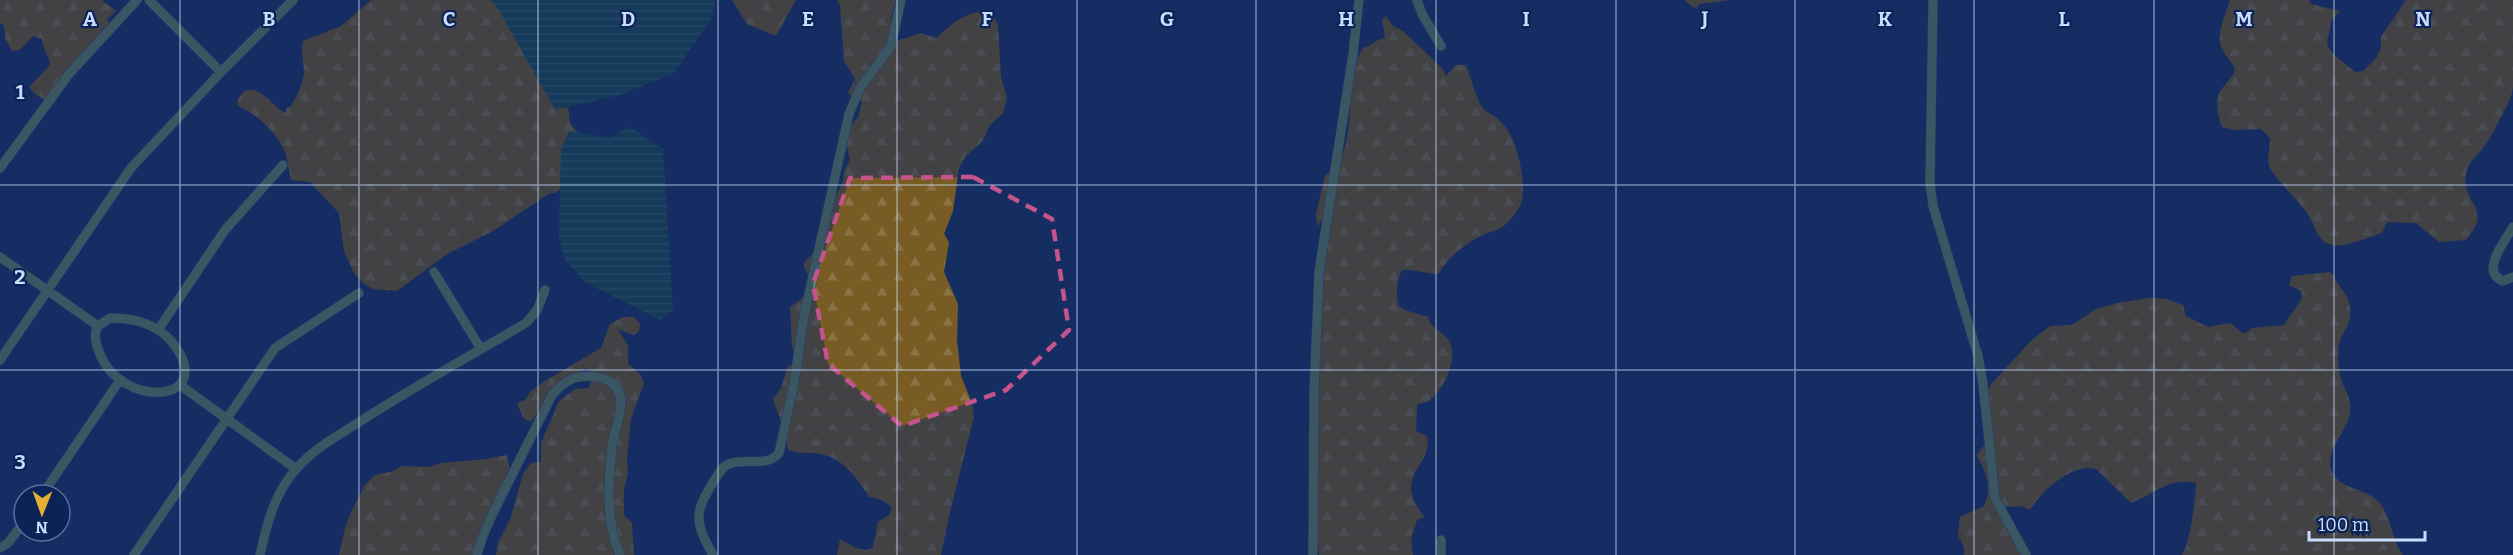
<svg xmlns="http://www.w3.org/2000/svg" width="2513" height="555" font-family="Bitter,serif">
  <defs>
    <pattern id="forest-firs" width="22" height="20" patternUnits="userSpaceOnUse" patternTransform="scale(1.5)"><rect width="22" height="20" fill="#785c23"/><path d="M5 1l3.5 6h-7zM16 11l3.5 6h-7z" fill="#8a7344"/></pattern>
    <pattern id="water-rules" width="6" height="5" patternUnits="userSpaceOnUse" patternTransform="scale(1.5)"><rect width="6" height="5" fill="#174c50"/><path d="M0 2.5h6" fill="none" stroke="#37656a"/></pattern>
  </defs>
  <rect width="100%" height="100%" fill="#152e62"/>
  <path fill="url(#forest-firs)" d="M0,0h102l14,11 -9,8 2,3 -50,67 -5,16 -19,-11 -6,-7 21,-22c0,-8 -7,-15 -8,-26l-9,-3 -13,14 -8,1 -7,-13 -1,-13 -4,-1z
    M371,0h129l68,106 2,17 8,10 -14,54 -9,6h-5l-57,38 -46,23 -50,37 -25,-2 -10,-7 -8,-9 -10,-22 -5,-38 -29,-31 -19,-2c-2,-9 -3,-20 -6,-28 -8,-19 -29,-39 -47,-46l-1,-5 6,-9c18,-9 28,15 43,21v-4l5,-3c6,-10 13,-24 13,-36 -1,-11 -3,-18 -1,-29l38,-15z
    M732,0h64l-20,36 -29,-12z
    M837,0h59c-4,13 -9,29 -2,42l27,-9 15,5c16,-14 33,-30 55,-25l7,12 3,52 6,20 -4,16 -14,13 -6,15 -17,15 -7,12 -6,43 -9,23 5,8 -5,30 14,32 -1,36 4,36 11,27 2,14 -25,99 -8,39h-104l3,-16c10,5 23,16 33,8l5,-25 11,-7 3,-8 -10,-7 -13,-3c-12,-19 -25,-38 -48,-43 -11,-2 -22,0 -33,-4l-2,-14 -13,-37 8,-11 7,-22 8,-3 -4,-18 -2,-38 17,-12 4,-17 -7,-10v-5l15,-16 15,-47 9,-19 1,-10 6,-11 -3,-12 2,-21 9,-10 4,-15 -14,-9 7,-14 -11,-18 -4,-56z
    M1684,0h48l-33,4 -3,5z
    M2230,0h79l2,4 29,7 -9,10 -4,23 5,9 23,19 8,-1 13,-13 5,-10v-11l25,-37h107c0,26 0,62 0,87 -1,10 -7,21 -12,30 -6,12 -13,25 -21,35 -6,6 -11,10 -13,18 -10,33 29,36 -1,70l-27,2 -23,-19 -29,-1 -5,11c-12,4 -40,15 -50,12 -15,-3 -17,-21 -25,-32 -7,-11 -35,-38 -38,-47 -2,-8 1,-20 1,-28l-9,-9 -28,1 -11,-3c-4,-10 -8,-27 -1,-37 5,-7 10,-11 14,-20 -3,-9 -9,-13 -13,-21 -7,-14 4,-35 8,-49z
    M1386,16l7,10 10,5 40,38 3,7 10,-11h10c5,13 8,26 14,39 5,9 14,11 21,18 16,15 25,57 21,78 -2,9 -9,17 -15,23 -8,8 -15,8 -24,12 -18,8 -35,23 -45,39 -13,0 -23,-5 -36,-4 -6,11 -6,23 -4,35l7,5 23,7c2,12 15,14 21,24 10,17 -5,48 -19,59 -3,3 -9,3 -13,4l-1,27 11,5c5,25 -21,35 -15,59 2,7 8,16 12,22l-7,3 -6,19 2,16h-94l-5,-53 4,-41 -4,-24 8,-213 -1,-4 -4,7 -1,-13 9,-38 3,-3 6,1c4,-10 9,-20 12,-30 7,-31 0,-69 17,-96 9,-2 12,-9 22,-10l-3,-18z
    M2330,272l4,3c3,12 15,18 16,32 3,18 -8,23 -11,38 -1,8 -1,16 0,24 0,15 14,27 11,43 -2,18 -27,41 -18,60 9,18 33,16 46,29 14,15 13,39 25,54h-221c9,-15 13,-54 14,-72 -28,-6 -41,11 -65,20l-35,-34c-23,-7 -56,23 -66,41l-9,-4 -8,1 -16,-2 29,50h-62v-8l-6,-12 2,-18 24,-11c9,-21 2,-32 -7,-51l9,-12 1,-49 4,-10 41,-44 18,-14 22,-1 24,-16 21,-6 33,-5 16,1 17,6 3,11 22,11 22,-4 14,11 8,-6 32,-3c5,-10 13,-17 18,-27l-1,-7 -12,-6 3,-9z
    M623,317h11l6,7 -1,7 -5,4 -16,-6 10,17v18l12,10 4,9 -13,36 -4,40 1,14 -4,16v26l8,8 2,32h-138l2,-12 13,-26 12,-43 8,-11 10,-1v-19l18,-42 16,-12 14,-1 4,-15 -7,-5 -27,18 -28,35 -7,-2 -7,-16 8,-3 6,-9 14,-10 56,-33 9,-24z
    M507,455l3,15 -34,85h-137l6,-27 6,-16 14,-27 10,-10 19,-4 7,-5 27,1 14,-4 44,-4z"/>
  <path fill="url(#water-rules)" d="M491,0h224l-3,17 -38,56 -54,22 -65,15 -58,-103z
    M629,126l34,23 10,161 -13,10 -75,-38 -20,-22 -6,-22 1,-55 1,-34 8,-18 41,7z"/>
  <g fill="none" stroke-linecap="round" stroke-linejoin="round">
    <g stroke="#324a7b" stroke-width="10">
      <path id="minor" d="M149,0l72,72
        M1417,0l5,14 19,32
        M1933,0l-3,183 3,23 45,150 5,28 12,114 31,57
        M0,168l69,-94 68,-74
        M2513,227c-7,13 -34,44 -10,54l10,-4
        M0,257l98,69
        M434,272l47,77
        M110,318c24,0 46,5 62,24 48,61 -51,69 -73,10 -3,-9 -6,-17 -1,-26z
        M158,330l67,-100 58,-65
        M0,360l131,-192 90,-96 72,-72
        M180,385l116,84
        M42,495l78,-115
        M0,548l8,-5 16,-21
        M134,555l141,-207 84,-55
        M260,555c6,-27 12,-53 29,-77 19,-27 47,-41 75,-59 52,-34 108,-64 162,-96l11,-13 8,-20
        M477,555l5,-17 10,-23 60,-120c7,-7 13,-14 22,-17 16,-4 43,-1 46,18 3,15 -4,30 -7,45 -5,37 -8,79 7,114
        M713,555c-19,-34 -19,-42 1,-74 4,-7 8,-14 15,-17 16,-7 38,4 50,-11l15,-70 10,-67 45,-202 11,-26 31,-42 10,-46
        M1313,555l1,-162 5,-121 34,-218 6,-54
        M1441,555v-15"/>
    </g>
    <use href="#minor" stroke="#678765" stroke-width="9"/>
  </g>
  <path d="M0 0H2513V555H0ZM973,177l79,42 17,111 -63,60 -104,36 -74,-62 -15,-80 37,-106z" fill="#152e62" fill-opacity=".55" fill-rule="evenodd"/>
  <path fill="none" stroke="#c5538c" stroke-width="4.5" stroke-dasharray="12 8" stroke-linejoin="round" d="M973,177l79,42 17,111 -63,60 -104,36 -74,-62 -15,-80 37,-106z"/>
  <path fill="none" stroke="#cbddfe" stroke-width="1.5" stroke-opacity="0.55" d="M180,0v555M359,0v555M538,0v555M718,0v555M897,0v555M1077,0v555M1256,0v555M1436,0v555M1616,0v555M1795,0v555M1974,0v555M2154,0v555M2334,0v555M0,185h2513M0,370h2513"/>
  <g font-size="20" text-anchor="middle" font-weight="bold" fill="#cbddfe" stroke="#0b2356" stroke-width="4.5" stroke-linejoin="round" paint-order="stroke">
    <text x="90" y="26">A</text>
    <text x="269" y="26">B</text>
    <text x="449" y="26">C</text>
    <text x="628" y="26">D</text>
    <text x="808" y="26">E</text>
    <text x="987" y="26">F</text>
    <text x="1167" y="26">G</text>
    <text x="1346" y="26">H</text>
    <text x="1526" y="26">I</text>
    <text x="1705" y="26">J</text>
    <text x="1885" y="26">K</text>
    <text x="2064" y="26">L</text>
    <text x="2244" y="26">M</text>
    <text x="2423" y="26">N</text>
    <text x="20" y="99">1</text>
    <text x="20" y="284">2</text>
    <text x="20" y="469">3</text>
  </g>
  <g transform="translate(42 513) rotate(181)"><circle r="28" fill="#0b2356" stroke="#586d99" stroke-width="1.5"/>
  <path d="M0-4.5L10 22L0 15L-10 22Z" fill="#e4ae35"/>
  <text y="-9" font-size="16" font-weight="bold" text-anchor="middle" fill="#cbddfe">N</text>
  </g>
  <path d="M2309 531v9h116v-9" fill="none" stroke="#cbddfe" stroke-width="3"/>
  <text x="2318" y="531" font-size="18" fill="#cbddfe" stroke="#0b2356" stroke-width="4.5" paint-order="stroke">100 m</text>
</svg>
